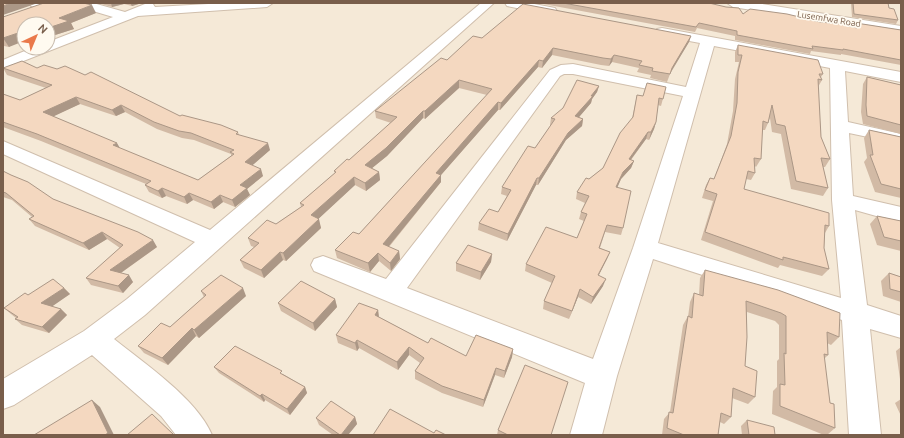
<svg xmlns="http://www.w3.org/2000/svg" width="904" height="438" font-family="Ubuntu,sans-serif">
  <rect width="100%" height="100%" fill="#fdf7e9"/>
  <path fill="#f5e9d7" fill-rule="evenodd" d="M3,3h898v432h-898zM24,24h24v24h-24z"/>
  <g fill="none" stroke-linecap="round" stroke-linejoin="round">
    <g stroke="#d0bfad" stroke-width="2">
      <path id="minor" d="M29,3h20l3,3 -6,4 -15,-4z
        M74,3h19l32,9 20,-8h8l2,3 71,-4h47l-6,4 -129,9 -135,53v-9l29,-12h16v-6l65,-25 -37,-11z
        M481,3h13l-349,312 -31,24c31,25 83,60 98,96h-36l-15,-19 -69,-61 -78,50 -11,4v-30l81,-48 43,-32 68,-57 -192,-88v-13l207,89z
        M505,3h24l26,5 2,3 -6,4 -44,-9z
        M727,3h29l145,23v8l-168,-27z
        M662,28l239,44v10l-56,-11 3,51 53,12v10l-52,-11 4,63 48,11v16l-46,-13 12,95 34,11v22l-31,-9 11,106h-32l-7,-115 -189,-61 -36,117 -15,59h-32l15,-52 -271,-112 -3,-6 3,-6 9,-3 63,23 164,-209 11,-5 12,-1 113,23 14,-44 -43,-8 -2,-3 2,-3zM714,46l116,22 2,132 9,98 -183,-55zM564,74h9l110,22 -50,152 -40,111 -186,-71 153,-212z"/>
    </g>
    <use href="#minor" fill="#fff" fill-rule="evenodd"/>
  </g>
  <path fill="#d2baa5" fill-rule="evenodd" d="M98,3h44l-10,3 -8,-2 -12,3z
    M538,3h171l34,11 77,8 34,5 2,-4 45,7v35l-60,-11v1l-30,-4 -1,3 -75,-14v-4l-38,-8 -2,4z
    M851,3h37l1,5 9,12 -2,4 -44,-7z
    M96,13l-25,10 3,6 -22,7 -4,-2v-10h-24l-15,23 -5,-1h-1v-29z
    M691,36l-2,6 -19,32 -3,8 -17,-4 1,-3 -14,-3 2,-4 -27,-6 -3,4 -8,-1 -49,-10 -10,13 -4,-1 -38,43h-2l-57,65v7l-52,65 10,4 1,8 -9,12 -12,-10 -9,11 -33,-14 -2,-8 24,-16 128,-139 -28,-7 -34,31 -2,-1 -36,38 -15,12 7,4 1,8 -14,11 -11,-6 -37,34 3,9 -35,33 -3,-1 -19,18 -20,-10 -4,-8 14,-13 -3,-1 -3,-8 28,-14 25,-17 -1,-4 35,-30 -1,-2 15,-11 42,-37 -15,-5 -1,-7 72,-51 35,-22z
    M738,45l85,29 -2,3 1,3 -4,7 3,50 9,22 -5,8h-2l5,21 -5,8 -32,-7 -10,-55 -9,-2 -2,-14 -2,5 -3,7h-3l-1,29 -5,8 -1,-1v7l-4,7 -5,-1 -2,10 85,37 -4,7 -1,15 5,21 -7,7 -42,-11 -2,3 -77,-28 12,-39 -11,-3 4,-13 4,-7 4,1 13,-35 6,-33 2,-32 4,-17h-4v-10z
    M3,68h34l143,48 58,16 1,3 31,15 -18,15 11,11 -16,13 3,6 -15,12 -12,-5 -9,7 -21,-9 -6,4 -21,-8 -4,2 -13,-6 -4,-7 1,-1 -105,-43 -38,-14v-33l17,6 26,-12 -39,-13zM80,104l36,12 9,-4 32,17 25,9 12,2 37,14v2l-33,24 -77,-31 -68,-33z
    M867,77l34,8v49l-38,-10 -2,-12 2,-28z
    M599,86l-2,6 -5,7 -1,4 -12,14 4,2 -1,7 -16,14 -28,45h-2l-29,56 -29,-11 1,-7 19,-11 9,-16 -6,-2 1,-7 33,-39 16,-23h-1l1,-7z
    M666,87l-5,19 -3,-1 -2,17 -2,7 -5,11 -3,-1 -15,21 3,1 -3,7 -10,11 -4,9 6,40 -2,7 -16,-3 -5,16 10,4 -3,7 -8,16 4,11 -12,18 -13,-7 -9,22 -26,-10 1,-8 8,-18 -27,-12 1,-7 51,-26 7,-17 -5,-2 2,-7 4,-9 -9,-4 1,-7 12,-13 14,-11 29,-49 5,-24 6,1z
    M869,130l32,7v61l-26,-6 -11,-30 3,-4 -3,-20z
    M3,171l50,28 104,48 -36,26 12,9 -10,11 -32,-8 -5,-7 34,-30 -13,-9 -18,11 -54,-24 -6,-7 3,-2 -20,-17 -9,-3z
    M877,216l24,5v30l-24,-6 -7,-21z
    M492,254l-1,8 -11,18 -24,-9v-8z
    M705,270l134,67 -8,8 -4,-2 1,12 -4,4 6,44 5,25 -8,7h-3l-52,-21 1,-23 4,-4v-26l2,-2v-34l-4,-4 -28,-9 -2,54 10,31 -7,7 -16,-6 -1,19 -7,7 -4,-2 -2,13h-56l2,-16 6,-7 13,-87 5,-9v1l2,-15 4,-9 5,2 1,-17z
    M889,273l12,4v25l-18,-6 -2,-15z
    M64,288l6,6 -18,12 9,3 6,6 -18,18 -27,-8 -7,-6 1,-1 -5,-4 -7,-6 24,-13z
    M201,291l45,5 -47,42 -3,-2 -28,29 -24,-12 -6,-7 32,-19 34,-30z
    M335,299l2,8 -22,24 -34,-20 -3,-8z
    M378,310l1,7 49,26 38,13 47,-7 -1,8 -8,21 -9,-3 -12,32 -41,-14 -27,-14v-8l5,-8 -11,-8 -11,15 -39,-22 -2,3 -19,-8 -2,-8z
    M901,347v39l-5,-35z
    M214,367l69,7 22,13 2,6 -17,22 -25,-15 -1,2 -45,-29z
    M901,399v17l-6,-13z
    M355,417l2,7 -9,11h-15l-14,-10 -3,-7z
    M747,420l28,15h-33l-1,-9z
    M498,430l53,5h-54z"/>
  <path fill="#ab9786" d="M11,3h27l-35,12v-9z
    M111,3h13v1l-12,3z
    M130,3h12l-10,3z
    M92,5l4,8 -25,10 3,6 -22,7 -4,-7v-1l11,-10z
    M24,31v10l-15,6 -6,-9z
    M691,36l-2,6 -20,33 3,-7z
    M553,48l-1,7 -10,13 1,-7z
    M614,55l-2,7 -3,4 2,-7z
    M539,60l-1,7 -38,43 1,-7z
    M459,80v8l-34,31v-8z
    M599,86l-2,6 -5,7 -1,4 -17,20 1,-7z
    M76,97l4,7 -32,15 -5,-7z
    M498,102v8l-57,65v7l-57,70 -1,-8 53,-71z
    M121,105l4,7 -9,4 -4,-6z
    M423,111v7l-36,38 -21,17 -1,-8z
    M583,119l-1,7 -16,14 -28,45 1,-7 29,-45z
    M656,122l-2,7 -5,11 2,-8z
    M648,132l-2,7 -20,27 3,-7z
    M117,143l4,7 -8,-5z
    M268,143l2,7 -23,20 -2,-8z
    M634,161l-3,7 -10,11 -7,16 2,-8 7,-15z
    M261,169l2,7 -16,13 3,6 -15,12 -3,-7 8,-15z
    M379,172l1,8 -14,11 -1,-8z
    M354,177l1,8 -41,38 -3,-8z
    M537,178l-1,7 -29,56 1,-7z
    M162,188l4,8 -4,2 -4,-7z
    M189,193l4,7 -6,4 -3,-7z
    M220,195l3,7 -9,7 -3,-7z
    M319,219l2,9 -35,33 -3,-8z
    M102,232l5,7 -18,11 -6,-7z
    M153,240l4,7 -42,30 -5,-7z
    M399,251l1,8 -9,12 -1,-8z
    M280,252l3,8 -19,18 -3,-8z
    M610,252l-3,7 -12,23 3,-7z
    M378,253l1,8 -9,11 -2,-9z
    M492,254l-1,8 -11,18 1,-8z
    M129,275l4,7 -10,11 -5,-7z
    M606,279l-3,7 -12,18 2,-7z
    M64,288l6,6 -23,16 -6,-7z
    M243,288l3,8 -47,42 -5,-8z
    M580,289l-2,8 -9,22 3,-8z
    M335,299l2,8 -22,24 -2,-8z
    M61,309l6,6 -18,18 -7,-6z
    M378,310l1,8 -4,-3z
    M192,328l4,8 -28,29 -6,-7z
    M357,340l2,8 -2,3 -2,-8z
    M409,347v8l-11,15 -1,-8z
    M513,349l-1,8 -8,21 1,-7z
    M496,368l-1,7 -12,32 1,-7z
    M305,387l2,6 -17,22 -3,-6z
    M262,394l3,6 -1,2 -4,-6z
    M92,400l8,7 14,28h-9z
    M355,417l2,7 -9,11h-7z"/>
  <path fill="#f4d8c0" stroke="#ab9786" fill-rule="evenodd" d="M3,3h8l-8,3z
    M44,3h39l9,2 -33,13 10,3 -21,7v-4h-24v7l-21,7v-21z
    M563,3h146l17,4 13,1 4,6 7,-5 37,5 33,8 21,2 16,4 -1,-5 45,7v30l-58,-11v1l-31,-4 1,3 -76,-14v-4l-38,-8 -3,4z
    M853,3h35l1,5 5,1 4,11 -44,-6z
    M523,4l168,32 -19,32 -2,6 -18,-3 1,-3 -14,-3 3,-4 -28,-6 -3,4 -8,-1 -50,-10 -10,13 -4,-1 -38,43 -3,-1 -62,71 5,2 -58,69 16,7 -9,12 -12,-10 -10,10 -33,-13 18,-18 6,2 133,-145 -33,-9 -34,31h-2l-37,37 -21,17 14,7 -14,11 -11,-6 -43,38 8,4 -36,34 -3,-1 -19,18 -21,-10 19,-17 -11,-5 19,-18 9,4 28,-19 -4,-2 36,-31 -2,-1 13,-12 2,1 48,-43 -22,-6 66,-53 6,2 26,-24 9,2z
    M738,45l80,15 5,14h-4l3,6 -4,-1 3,58 9,22 -9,-1 7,30 -32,-7 -11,-55 -9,-2 -4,-19 -4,18 -5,-2 -2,38 -7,-1 1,15 -7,-2 -4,18 85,24v13l-4,-1 -1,23 5,21 -46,-12v3l-78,-28 12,-38 -12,-4 5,-12 4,1 17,-43 6,-33 1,-31 4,-17h-4z
    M22,61l15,7 7,-3 13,4 8,-3 20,9 6,-3 89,44 2,-1 39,10 17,7 -2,2 32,9 -23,19 16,7 -21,16 7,3 -15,12 -12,-5 -9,7 -22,-9 -5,4 -22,-9 -4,3 -13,-6 6,-4 -114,-47 -34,-12v-28l17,6 32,-15 -49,-17zM76,97l36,13 9,-5 33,17 25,9 12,2 43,17 -4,2 4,2 -36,26 -85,-35 4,-2 -74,-31z
    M867,77l34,8v40l-34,-9 -1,-11z
    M577,80l22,6 -8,10h2l-18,20 8,3 -15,14 -29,45h-2l-29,56 -29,-11 10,-14 9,3 13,-22 -9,-3 26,-41 7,2 20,-29 -4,-1 12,-10z
    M647,83l19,4 -3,12 -4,-1 -3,24 -5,10h-3l-19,27 5,2 -11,11 -7,15 15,4 -8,37 -16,-3 -8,23 11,4 -12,23 8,4 -13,18 -13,-8 -8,22 -28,-10 11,-25 -29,-12 20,-37 31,11 10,-24 -6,-2 8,-16 -12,-4 9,-14 3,1 14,-11 17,-35 13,-16 4,-22 6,1z
    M869,130l32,7v52l-20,-5 -11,-29h3z
    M3,171l8,4 17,7 25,17 85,33 15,8 -43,30 19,5 -11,11 -32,-8 37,-33 -21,-13 -19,11 -54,-24 5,-3 -28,-23 -3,-1z
    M877,216l24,5v20l-17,-4z
    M468,245l24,9 -11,18 -25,-9z
    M705,270l73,20 62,23 -1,24 -12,-5 1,23 -4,-1 6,49 4,1 1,24 -55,-22v-22l5,1 -1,-32 2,1v-38l-5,-3 -35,-12 1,36 -2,29 12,5 -2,26 -22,-9 -2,29 -10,-4 -3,22h-34l-17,-7 2,-16 4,1 15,-97 4,2 2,-25 9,3z
    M889,273l12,4v15l-11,-3z
    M221,275l22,13 -49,42 -2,-2 -30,30 -24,-12 23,-23 9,4 36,-32 -5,-4z
    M53,279l11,9 -23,15 20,6 -19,18 -27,-8 3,-2 -14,-9 21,-15 3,2z
    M301,281l34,18 -22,24 -35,-20z
    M359,303l19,7 -3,5 53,28 3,-5 35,18 10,-21 37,14 -8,22 -9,-3 -12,32 -42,-14 -27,-15 9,-13 -15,-11 -12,15 -40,-22 -2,3 -19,-8z
    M235,346l47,25 -2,2 25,14 -18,22 -25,-15 -2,2 -46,-29z
    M525,365l43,17 -17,53h-43l-10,-5z
    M92,400l16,33 -3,2h-71z
    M331,401l24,16 -14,18h-1l-24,-17z
    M390,409l44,24 2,-3 10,5h-73z
    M152,414l22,21h-47z
    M747,420l27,7 1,8h-26z"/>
  <g text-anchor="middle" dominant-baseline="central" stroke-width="3.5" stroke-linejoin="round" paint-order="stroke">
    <g font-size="9" fill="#795e4b" stroke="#fffaf0">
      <text transform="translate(829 19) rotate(9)">Lusemfwa Road</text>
    </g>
  </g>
  <rect width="904" height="438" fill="none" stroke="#795e4b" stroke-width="8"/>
  <g transform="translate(36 36) rotate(44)"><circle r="19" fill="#fffaf0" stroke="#c9bcae"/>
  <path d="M0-3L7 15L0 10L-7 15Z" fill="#ea794b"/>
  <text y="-6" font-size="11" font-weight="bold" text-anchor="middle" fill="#795e4b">N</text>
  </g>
</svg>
